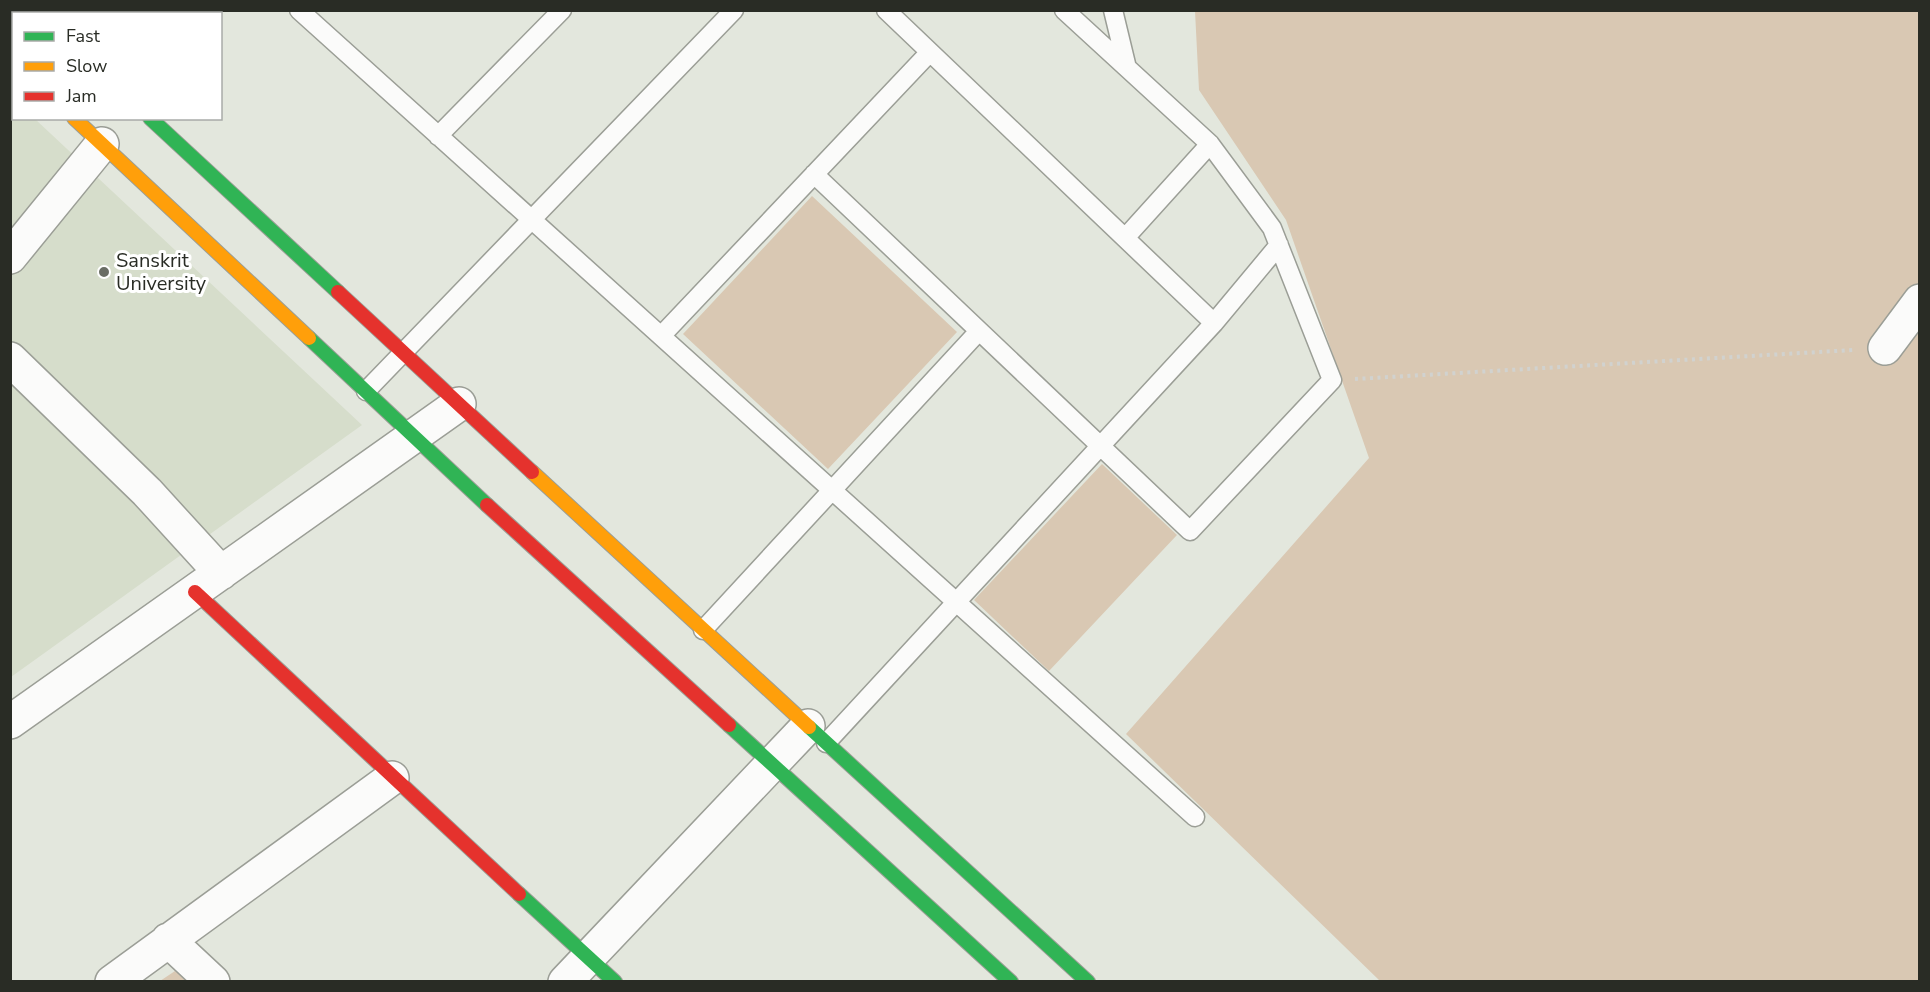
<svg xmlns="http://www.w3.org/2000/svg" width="1930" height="992" font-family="'Nunito Sans',sans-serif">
  <rect width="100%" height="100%" fill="#e3e7dd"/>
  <path fill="#d6ddcb" d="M10,96l3,3 1,19 21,1 327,306 -351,252z"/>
  <path fill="#d9c8b3" d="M1195,11h724v970h-539l-254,-247 243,-276 -83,-238 -87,-130z
    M812,196l145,136 -129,137 -145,-135z
    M1102,464l75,71 -128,136 -75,-71z
    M175,971l12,10h-27z"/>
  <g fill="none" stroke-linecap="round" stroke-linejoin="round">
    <g stroke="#9b9e96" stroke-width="21">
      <path id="lane" d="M299,10l896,807
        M886,10l328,313
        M1113,10l14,58
        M128,14l4,-4
        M438,136l124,-126
        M814,174l376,357 142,-151 -60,-152 -62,-84 -146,-134
        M1125,238l85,-94
        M661,336l269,-284
        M366,391l368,-381
        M703,630l276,-299
        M826,743l388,-420 65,-78"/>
    </g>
    <g stroke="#9b9e96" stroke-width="36">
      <path id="street" d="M10,257l92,-113
        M1885,348l35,-47
        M10,359l137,133 74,81
        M10,722l449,-318
        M168,940l45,42
        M112,982l280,-204
        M565,982l243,-256"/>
    </g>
    <g stroke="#9b9e96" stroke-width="16">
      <path id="fast" d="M150,118l188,174
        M309,338l178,167
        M729,725l282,257
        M809,727l279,255
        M519,894l96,88"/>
    </g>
    <g stroke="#9b9e96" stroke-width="16">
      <path id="slow" d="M10,59l4,3
        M74,118l235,220
        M532,472l277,255"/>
    </g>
    <g stroke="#9b9e96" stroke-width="16">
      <path id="jam" d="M34,10l3,4
        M338,292l194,180
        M487,505l242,220
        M195,592l324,302"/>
    </g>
    <path stroke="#d1d2cf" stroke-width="4" stroke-dasharray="3 4.5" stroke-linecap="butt" d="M1355,379l498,-29"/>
    <use href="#lane" stroke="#fbfbfa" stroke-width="18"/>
    <use href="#street" stroke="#fbfbfa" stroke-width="33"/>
    <use href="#fast" stroke="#30b455" stroke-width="14"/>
    <use href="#slow" stroke="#ff9f0a" stroke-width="14"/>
    <use href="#jam" stroke="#e5322d" stroke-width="14"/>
  </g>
  <circle fill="#6a6d65" stroke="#fff" stroke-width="2" cx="104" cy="272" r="6"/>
  <g text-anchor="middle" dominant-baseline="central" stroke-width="6" stroke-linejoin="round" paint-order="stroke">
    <g font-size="20" fill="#292c25" stroke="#fff" text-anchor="start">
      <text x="116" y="260">Sanskrit<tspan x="116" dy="23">University</tspan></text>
    </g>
  </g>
  <rect width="1930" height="992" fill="none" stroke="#292c25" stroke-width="24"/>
  <rect x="12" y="12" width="210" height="108" fill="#ffffff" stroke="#a9aba8" stroke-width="1.5"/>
  <rect x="24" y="32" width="30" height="9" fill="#30b455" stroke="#a9aba8" stroke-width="1.5"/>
  <text x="66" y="42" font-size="18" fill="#292c25">Fast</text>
  <rect x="24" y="62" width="30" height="9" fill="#ff9f0a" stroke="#a9aba8" stroke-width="1.5"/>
  <text x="66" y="72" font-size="18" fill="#292c25">Slow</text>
  <rect x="24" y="92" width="30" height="9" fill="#e5322d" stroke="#a9aba8" stroke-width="1.5"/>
  <text x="66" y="102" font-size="18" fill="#292c25">Jam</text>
</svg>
